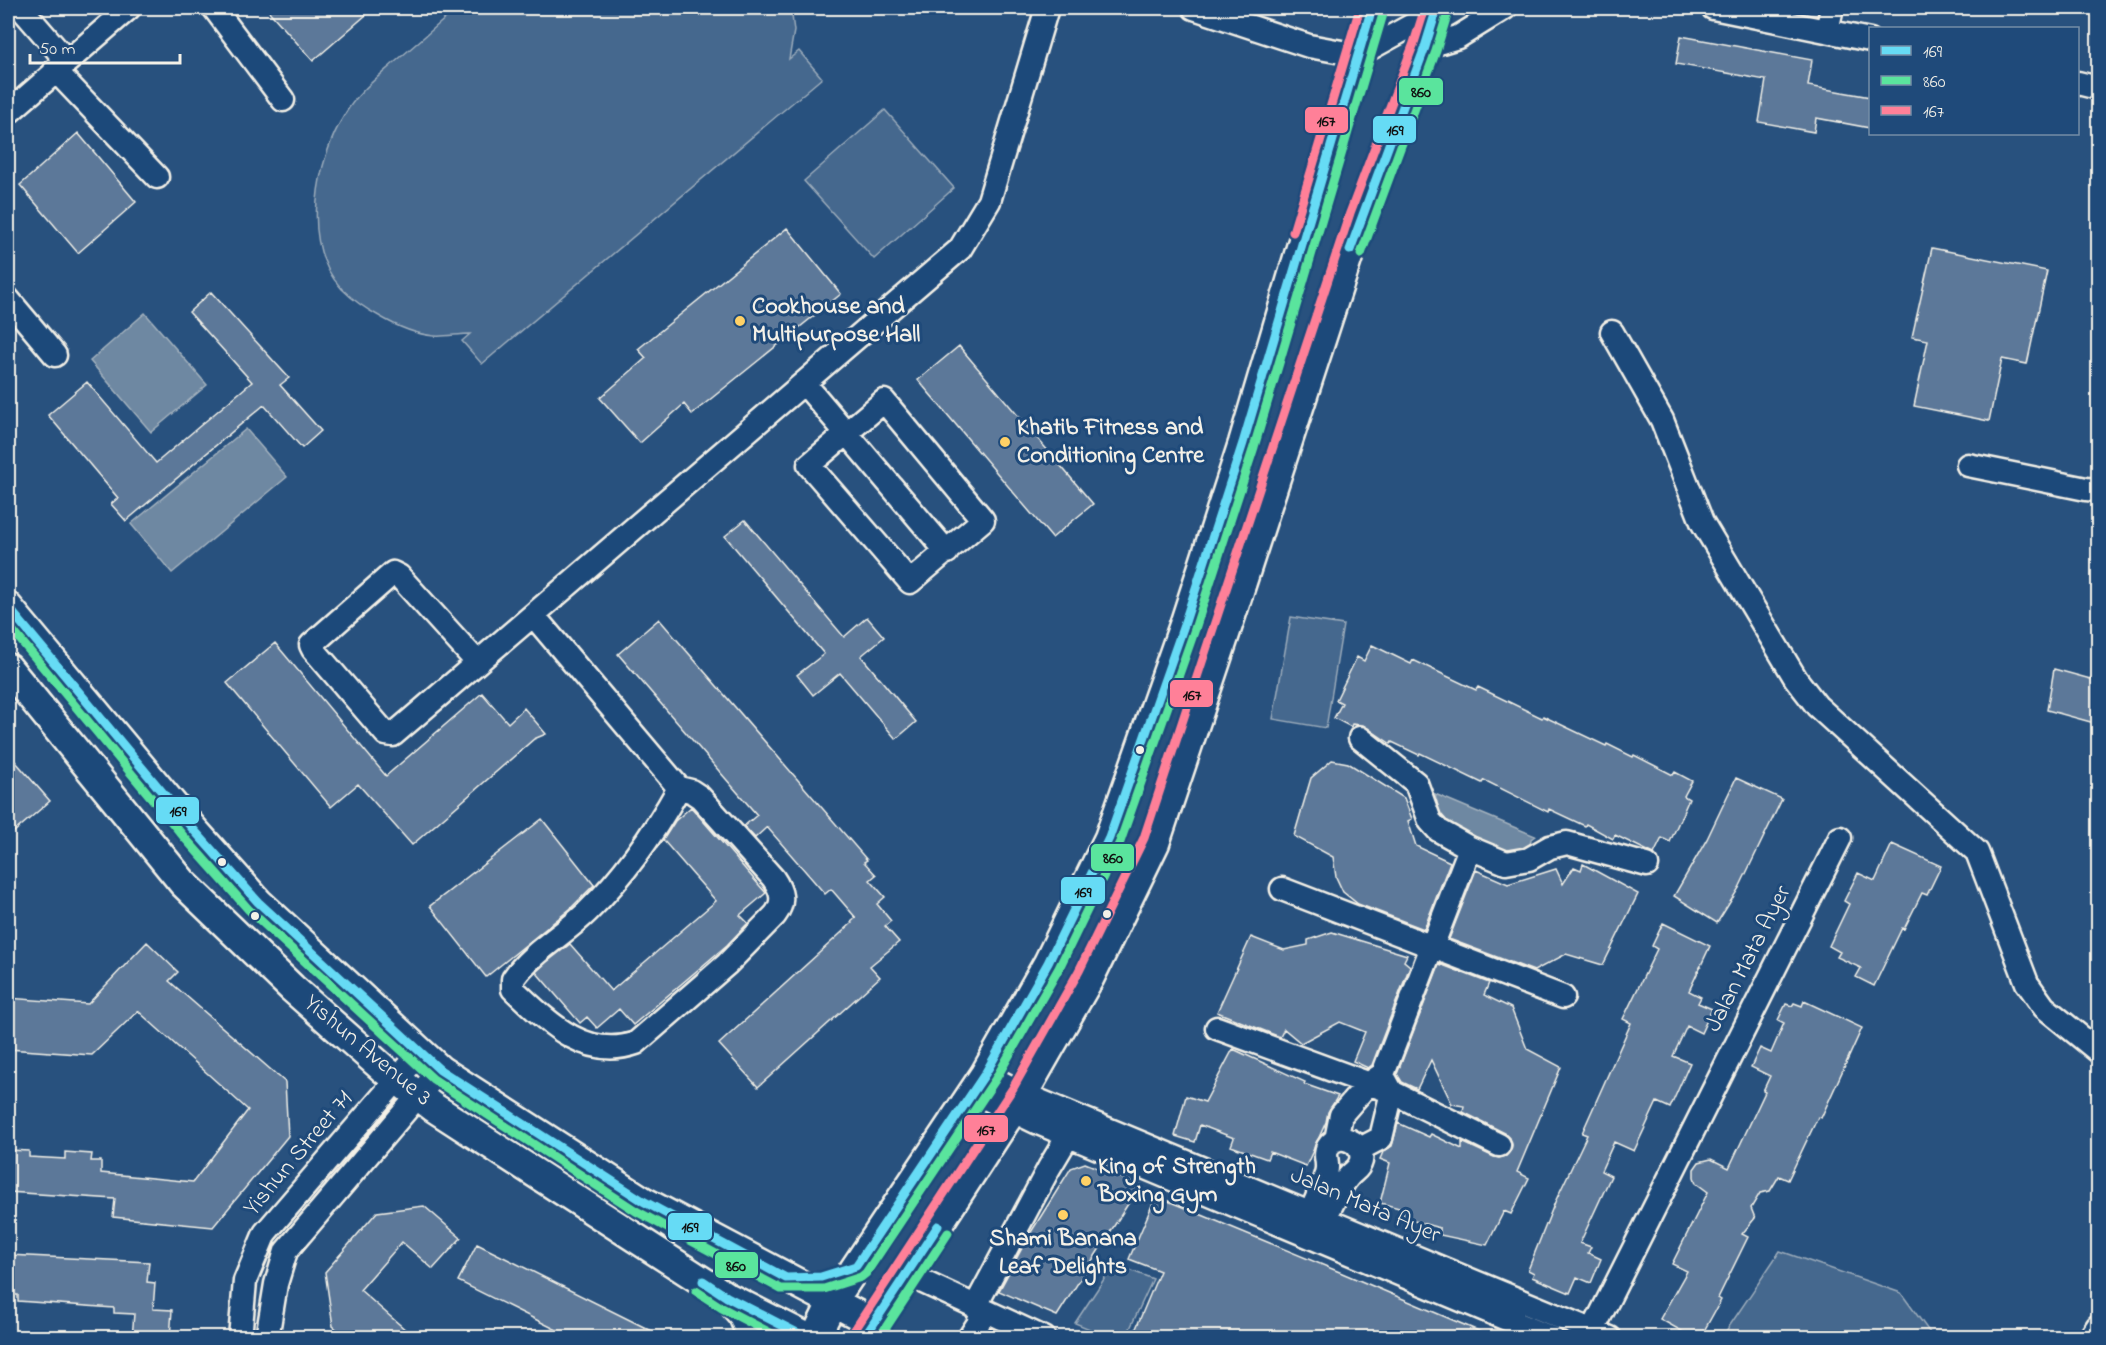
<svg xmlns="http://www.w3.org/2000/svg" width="2106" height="1345" font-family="'Indie Flower',sans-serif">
  <rect width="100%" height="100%" fill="#28517e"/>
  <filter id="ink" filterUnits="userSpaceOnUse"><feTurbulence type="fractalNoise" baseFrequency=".0167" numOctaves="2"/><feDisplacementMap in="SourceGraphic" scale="12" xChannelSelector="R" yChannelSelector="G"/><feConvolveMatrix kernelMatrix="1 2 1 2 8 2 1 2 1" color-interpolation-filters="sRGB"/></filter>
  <g filter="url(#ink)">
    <path fill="#45688e" stroke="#9cacbb" stroke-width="1.5" d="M457,8h334l3,23 -5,28 10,-8 23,27 -340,286 -20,-23 8,-7c-12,0 -25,3 -36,2 -21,-2 -38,-10 -55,-20 -13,-7 -27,-17 -37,-27 -42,-44 -26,-129 3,-175 13,-22 32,-36 50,-52 21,-18 42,-36 62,-54z
      M885,110l69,78 -80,71 -70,-78z
      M1291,617l52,8 -17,103 -53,-9z
      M1780,1251l121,42 32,44h-211z
      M1114,1264l39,15 -27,58h-17l-34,-14z"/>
    <path fill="#6e88a2" stroke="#a4b2be" stroke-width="1.5" d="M145,313l62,72 -56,47 -61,-71z
      M246,429l41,48 -115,96 -41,-49z
      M1435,794l100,42 -4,3 -1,8 -11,12 -75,-22 -10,-29 3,-6z"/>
    <path fill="#5b7899" stroke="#f4f1e8" stroke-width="1.5" d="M266,8h108l-61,53z
      M1681,36l131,24 -4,26 62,11v31l-54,-10 -2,14 -55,-10 7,-42 -90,-16z
      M78,133l58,69 -58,51 -58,-68z
      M787,228l54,66 -149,120 -8,-10 -44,39 -40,-45 46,-40 -8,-9z
      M1932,248l115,23 -20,93 -25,-5 -13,62 -75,-15 14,-66 -16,-3z
      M211,292l78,86 -9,7 41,46 -19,17 -38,-43 -138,116 -15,-17 7,-6 -70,-83 39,-33 69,81 96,-81 -63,-70z
      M959,346l134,158 -41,34 -134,-158z
      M745,520l99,117 23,-20 17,20 -23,19 55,66 -20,17 -56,-66 -27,22 -16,-20 27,-21 -99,-118z
      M659,619l208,241 -3,2 12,13 -6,5 15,17 -8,7 14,17 -6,5 14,16 -29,24 10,11 -122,110 -39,-43 133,-121 -1,-1 5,-4 -25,-29 -6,5 -58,-67 -12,11 -11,-12 13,-11 -139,-161z
      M275,643l111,133 96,-83 26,30 16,-15 22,26 -12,5 -122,106 -54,-61 -27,23 -104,-124z
      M1372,645l39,19 2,-4 63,30 2,-3 64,31 1,-2 63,30 1,-2 26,13 1,-2 39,20 2,-3 17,9 -8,15 5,3 -19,43 -8,-4 -8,16 -39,-19 -2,4 -27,-15 -1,2 -36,-17 -1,3 -64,-32 -2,3 -62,-30 -1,2 -27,-13 -1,2 -28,-19 -11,-1 -1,3 -17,-9 8,-15 -6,-3 21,-43 7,4z
      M2054,669l44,12v43l-51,-14z
      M8,753l42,48 -42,36z
      M1332,760l16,3 56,35 8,21 -4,2 8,25 34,16 -26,67 -66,-25 -15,-12 -7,-15 -3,-20 -39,-21 17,-58z
      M1736,778l46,21 -43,89 -22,35 -43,-27 33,-57z
      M691,807l75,86 -26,22 8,8 -21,22 -94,80 -14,-16 -22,19 -10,-11 -7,6 -44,-51 11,-10 23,-18 41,47 105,-90 -53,-61 12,-19z
      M542,819l52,66 -24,24 -84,68 -56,-71z
      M1892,844l49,22 -14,29 -5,-2 -18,36 -2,-1 -28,58 -18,-9 5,-9 -24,-11 3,-5 -11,-6 20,-42 -5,-3 14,-28 17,8z
      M1583,864l55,30 -35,71 -37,-11 -32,17 -85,-32 27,-69 32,14 48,-15 7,15 11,-17 7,3z
      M1663,923l47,23 -21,45 12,6 -3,6 14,6 -11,24 -14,-7 -14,30 17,7 -20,45 -13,-6 -23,49 -20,-9 -13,29 10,5 -31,67 11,4 -3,6 13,6 -10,24 -14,-6 -7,16 -38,-16 2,-4 -6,-3 27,-68 32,-67 -5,-2 49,-110 -8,-4 34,-70 -5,-3z
      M1332,932l75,23 -3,6 6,5 -38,99 -4,3 -15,-7 12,-29 -25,-10 -39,21 -17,-14 -4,8 -63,-25 34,-75 33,13 24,-5v-5z
      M147,942l31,30 -9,9 116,101 3,54 -75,91 -100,-10 2,-18 -107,-7v-42l21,1v6l36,2v-7l27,2 -1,7h10v12l92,9 55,-72 -110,-99 -46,44 -84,-6v-51l80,6z
      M1440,964l49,19 -5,12 27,13 16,41 34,18 -44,105 12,6 -18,36 -7,-3 -17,34 -47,-10v-7l-37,-10v-9l-23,-6 10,-40 -10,-4 3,-7 9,-6 6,-23 31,14 2,-3 31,15v-7l32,15 5,1 7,-2 5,-6 1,-5 -2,-7 -5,-5 -42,-21 1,-6 -12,-2 -21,-44 -14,29 -15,-7 -5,-8 42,-109 3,1z
      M1804,1001l58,27 -41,90 -3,-1 -30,63 -9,-4 -9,15 -10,2 -9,15 4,10 -13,16 6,3 -30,61 3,2 -21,38h-6l-34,-19 27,-48 -15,-7 36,-72 -12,-9 -2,-6v-8l5,-7 12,-3 18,9 36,-76 -2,-1 7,-15 -19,-9 9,-19 11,5 13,-30 -6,-3 8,-16 6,2 2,-3 8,3z
      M1233,1049l72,33 -1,2 34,12 -10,16 -2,10 -20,44 -36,-14 -3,7 -36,-13 3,-8 -34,-13 -5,17 -20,-6 11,-40 19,6z
      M1085,1163l55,22 -83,131 -58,-25 29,-54 43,-69z
      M1156,1196l186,77 153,65h-363l28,-67 -31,-12z
      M424,1206l37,32 -28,31 -31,-27 -42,48 55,48h-68l-14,-12 -8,-54 52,-60z
      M477,1244l189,94h-93l-115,-57z
      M8,1255l141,7 -2,20 8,1 -2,26 19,1 -2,28h-38l2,-24 -20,-1v-5l-96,-7v-6h-10z"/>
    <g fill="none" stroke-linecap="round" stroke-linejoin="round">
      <g stroke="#f4f1e8" stroke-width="27">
        <path id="minor" d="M21,8l45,52
          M214,8l69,92
          M1194,8l115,38 49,9 78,-43
          M1713,8l157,32
          M1827,31l5,-23
          M1425,47l33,-10 47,-29
          M55,70l102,107
          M2078,83l20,5
          M8,113l121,-105
          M8,299l47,56
          M1612,332l50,88 40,102 94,157 21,27 160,146 50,131 17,24 54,44
          M804,383l143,169
          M884,401l99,119 -73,62 -101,-117z
          M1968,465l118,24 12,1
          M533,615l146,173 12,3 9,6 73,81c9,13 12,24 2,37l-48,49 -91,79c-51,18 -89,-22 -123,-54v-10c18,-27 52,-45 75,-68 37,-36 66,-78 91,-123
          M477,662l-78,-86 -6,-3 -82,72 2,4 73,85 7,1 567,-486 29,-48 58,-193
          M1360,738l56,45 14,38 8,9 32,18 36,15 23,-4 21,-12 17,-4 80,22
          M1282,889l281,108
          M1217,1028l175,64 107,53
          M985,1074l38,20 587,244
          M973,1092l63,30 516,216
          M1336,1140l5,-25 27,-31 15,-10 87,-226
          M1360,1149l21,-11 11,-46 -6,-11
          M1311,1213c4,-13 17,-36 16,-48 0,-7 -3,-11 1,-18 10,-17 37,-5 33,14 -2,8 -6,9 -11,14 -11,11 -17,30 -26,43
          M906,1274l138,64
          M975,1307l74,-139 28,-47
          M1593,1330l247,-492
          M240,1338l5,-57 20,-48 155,-180
          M267,1338l9,-54 10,-33 154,-181
          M969,1338l9,-14 5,-14
          M2090,1338l8,-12"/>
      </g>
      <g stroke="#f4f1e8" stroke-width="33">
        <path id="major" d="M8,607l185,222 65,73 182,168 203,131 230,122
          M8,668l175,215 109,105 94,83 47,36 294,190 81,41
          M728,1298l15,17 9,23
          M815,1338l18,-37 152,-227 63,-111 61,-125 75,-213 59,-182 129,-435
          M864,1338l159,-244 67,-117 65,-134 71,-212 135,-414 64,-170 12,-39"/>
      </g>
      <use href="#minor" stroke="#1f4a7a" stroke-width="22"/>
      <use href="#major" stroke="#1f4a7a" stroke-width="28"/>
      <g stroke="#1f4a7a" stroke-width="14">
        <path id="bus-1" d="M1350,250l75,-203 12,-39
          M8,607l185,222 65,73 182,168 203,131 143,77 35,-1 35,-11 129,-192 63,-111 61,-125 75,-213 59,-182 129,-435
          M703,1281l24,16 80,41
          M864,1338l74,-112"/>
      </g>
      <g stroke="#1f4a7a" stroke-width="14">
        <path id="bus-2" d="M1361,254l75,-203 12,-39
          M8,625l176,212 65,73 184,169 203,132 145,78h43l37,-12 5,-4 129,-193 64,-112 61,-126 75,-213 59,-182 130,-436
          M696,1291l26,17 58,30
          M879,1338l69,-105"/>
      </g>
      <g stroke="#1f4a7a" stroke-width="14">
        <path id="bus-3" d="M1293,232l67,-224
          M854,1331l159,-243 66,-117 65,-133 206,-625 64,-170 11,-35"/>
      </g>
      <use href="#bus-1" stroke="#66dbf5" stroke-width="9"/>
      <use href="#bus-2" stroke="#5ae49d" stroke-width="9"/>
      <use href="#bus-3" stroke="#ff8098" stroke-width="9"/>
    </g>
  </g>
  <g fill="#ffd166" stroke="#1f4a7a" stroke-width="2">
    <circle cx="740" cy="321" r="6"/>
    <circle cx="1005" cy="442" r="6"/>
    <circle cx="1086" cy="1181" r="6"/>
    <circle cx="1063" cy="1215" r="6"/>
  </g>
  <g fill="#f4f1e8" stroke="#1f4a7a" stroke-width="2">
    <circle cx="1140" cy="750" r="5"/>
    <circle cx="222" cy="862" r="5"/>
    <circle cx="1107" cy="914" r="5"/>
    <circle cx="255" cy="916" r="5"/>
  </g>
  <g text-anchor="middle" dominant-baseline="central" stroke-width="6" stroke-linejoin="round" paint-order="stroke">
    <g font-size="24" font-weight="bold" fill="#f4f1e8" stroke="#1f4a7a" text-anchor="start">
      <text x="752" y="307">Cookhouse and<tspan x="752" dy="28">Multipurpose Hall</tspan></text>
      <text x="1017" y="428">Khatib Fitness and<tspan x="1017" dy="28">Conditioning Centre</tspan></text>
      <text x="1098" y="1167">King of Strength<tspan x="1098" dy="28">Boxing Gym</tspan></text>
      <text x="1063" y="1239" text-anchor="middle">Shami Banana<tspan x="1063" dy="28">Leaf Delights</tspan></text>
    </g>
    <g font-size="24" fill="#f4f1e8" stroke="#1f4a7a">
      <text transform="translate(1749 959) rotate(-63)">Jalan Mata Ayer</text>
      <text transform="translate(367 1051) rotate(40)">Yishun Avenue 3</text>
      <text transform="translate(299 1154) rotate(-50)">Yishun Street 71</text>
      <text transform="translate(1365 1206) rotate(23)">Jalan Mata Ayer</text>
    </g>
  </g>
  <g stroke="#1f4a7a" stroke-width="2">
    <rect x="1398" y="77" width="46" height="29" rx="6" fill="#5ae49d"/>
    <rect x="1304" y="106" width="45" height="28" rx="6" fill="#ff8098"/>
    <rect x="1372" y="115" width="45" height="29" rx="6" fill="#66dbf5"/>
    <rect x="1169" y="679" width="45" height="29" rx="6" fill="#ff8098"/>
    <rect x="155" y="796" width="45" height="29" rx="6" fill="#66dbf5"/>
    <rect x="1090" y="843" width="45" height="29" rx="6" fill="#5ae49d"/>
    <rect x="1060" y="876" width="46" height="29" rx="6" fill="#66dbf5"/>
    <rect x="963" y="1114" width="46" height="29" rx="6" fill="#ff8098"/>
    <rect x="667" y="1212" width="46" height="29" rx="6" fill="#66dbf5"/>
    <rect x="714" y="1251" width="45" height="28" rx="6" fill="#5ae49d"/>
  </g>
  <g font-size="16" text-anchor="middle" font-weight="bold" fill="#111">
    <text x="1421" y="97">860</text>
    <text x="1326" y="126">167</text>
    <text x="1395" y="135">169</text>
    <text x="1192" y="700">167</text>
    <text x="178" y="816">169</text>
    <text x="1113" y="863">860</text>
    <text x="1083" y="897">169</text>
    <text x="986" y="1135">167</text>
    <text x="690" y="1232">169</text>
    <text x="736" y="1271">860</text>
  </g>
  <rect width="2106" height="1345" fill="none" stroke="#1f4a7a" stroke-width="30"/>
  <rect x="15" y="15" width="2076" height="1315" fill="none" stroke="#f4f1e8" stroke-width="2" filter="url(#ink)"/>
  <rect x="1869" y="27" width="210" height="108" fill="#1f4a7a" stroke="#748da6" stroke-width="1.5"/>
  <rect x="1881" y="46" width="30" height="9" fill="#66dbf5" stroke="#748da6" stroke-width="1.5"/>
  <text x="1923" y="57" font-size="18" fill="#f4f1e8">169</text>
  <rect x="1881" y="76" width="30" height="9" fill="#5ae49d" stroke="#748da6" stroke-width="1.5"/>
  <text x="1923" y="87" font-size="18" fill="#f4f1e8">860</text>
  <rect x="1881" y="106" width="30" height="9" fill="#ff8098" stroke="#748da6" stroke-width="1.5"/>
  <text x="1923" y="117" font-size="18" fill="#f4f1e8">167</text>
  <path d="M30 54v9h150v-9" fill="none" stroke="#f4f1e8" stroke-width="3"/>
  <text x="39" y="54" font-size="18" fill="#f4f1e8" stroke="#1f4a7a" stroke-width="4.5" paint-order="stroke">50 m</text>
</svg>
